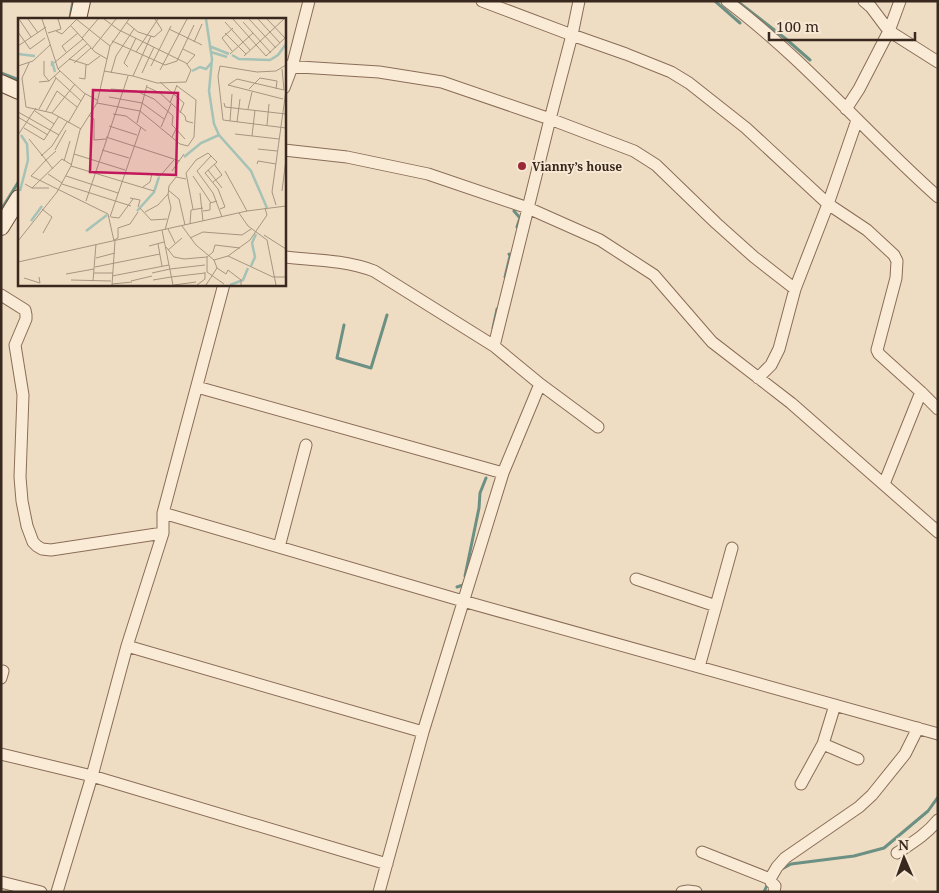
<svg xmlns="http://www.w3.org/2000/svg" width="939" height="893" font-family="'Noto Serif',serif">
  <rect width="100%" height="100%" fill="#efddc3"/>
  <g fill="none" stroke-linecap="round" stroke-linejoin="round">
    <path stroke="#6c9083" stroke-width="3" d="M715,1l25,22
      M737,1l49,38 24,21
      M70,18l3,-17
      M1,73l18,7
      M1,210l18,-29
      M514,211l6,7 -3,9
      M505,277l5,-21 -1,-2
      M344,325l-7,33 34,10 16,-53
      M493,328l4,-19
      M465,576l14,-68 1,-15 6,-15
      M457,587l6,-2 1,-2
      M780,870l11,-6 63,-8 30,-8 44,-37 10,-14
      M764,892l4,-9"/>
    <g stroke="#8a6d59" stroke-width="13">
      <path id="street" d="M482,1l90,34 54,19 45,18 18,11 57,45 82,76 39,26 27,25 3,6 -1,17 -19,72 2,4 42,38
        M727,1c77,58 139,132 211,196
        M864,1l7,6 18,24 49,31
        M284,66l95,6 63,10 108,37 84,32 22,14 60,58 38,34 41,32
        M284,88l8,-21 17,-66
        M846,109l13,-20 30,-58 11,-30
        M284,150l63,7 81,17 100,34 72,32 54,35 58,67 79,61 147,129
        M284,257c30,3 61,3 90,14l120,75 46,38 58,43
        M1,295l24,15 1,5v4l-11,26 8,50 -3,82 2,24 5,25 6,16 4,4 5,3 9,1 112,-17
        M494,346l56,-227 22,-84 7,-34
        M758,378l13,-13 8,-16 16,-60 33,-85 29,-84
        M197,387l306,86
        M884,484l37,-92 17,17
        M163,513l300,88 475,133
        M279,547l27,-102
        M636,579l80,27
        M127,646l296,86
        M699,667l33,-119
        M1,678l2,-7
        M823,744l35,15
        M1,754l91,22 295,88
        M801,784l22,-40 12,-39
        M702,852l68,27 1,3 4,4 -1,6
        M897,853c15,-10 30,-19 41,-33
        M770,879l7,-12 8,-9 74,-51 13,-12 33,-41 13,-26
        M1,882l40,10
        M57,892l35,-116 35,-130 36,-113v-20l61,-229
        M379,892l44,-160 80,-259 37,-89
        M682,892l6,-1 8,1"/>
    </g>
    <g stroke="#6c4e3c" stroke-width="18">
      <path id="secondary" d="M78,19l4,-18
        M1,83l18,8
        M1,227l18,-29"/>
    </g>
    <use href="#street" stroke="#faebd6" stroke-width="11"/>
    <use href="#secondary" stroke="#faebd6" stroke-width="16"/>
  </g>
  <circle fill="#9a2836" stroke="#f6e8d3" stroke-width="2" cx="522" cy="166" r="5"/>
  <g text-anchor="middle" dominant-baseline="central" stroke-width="4" stroke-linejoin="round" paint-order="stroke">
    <g font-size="12" font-weight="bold" fill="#39281e" stroke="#f6e8d3" text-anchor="start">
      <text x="532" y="166">Vianny’s house</text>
    </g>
  </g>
  <g transform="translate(18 18)">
    <rect width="268" height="268" fill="#efddc3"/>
    <path fill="none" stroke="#a5c2b6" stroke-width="2.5" d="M188,1l6,40 -3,32 5,33 5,11 32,36 16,37M191,28l20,8M193,34l16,5M0,36l17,2M214,37l7,4 31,1 8,-5 8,-11M34,48v-5l3,11M174,53l8,-4 6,2 6,-7M166,139l17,-14 18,-8M2,173l8,-31 -1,-16 -6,-9M119,193l17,-19 5,-15M13,203l11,-15M68,213l21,-16M233,248l4,-9 -3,-14 4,-9M212,267l13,-5 5,-12"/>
    <path fill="none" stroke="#a69581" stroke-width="1" d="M1,1l12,18M10,1l10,14M24,1l16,50 26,24 13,7M58,1l34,27M86,1l15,11 67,33 5,7 -5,12 -29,1 -24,-7M215,1l33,37 20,-19M231,1l27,29M240,1l22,24M249,1l18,19M108,4l12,10 16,5 8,-7 -7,-11M207,4l25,28M225,4l28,31M53,8l24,26 12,7M151,11l33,16M38,13l6,3 15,-15M0,14l12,17 15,-11M30,15l13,-4 -3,-10M207,15l21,21M64,20l16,-19M94,23l53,24 12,-4 17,-36M176,24l8,-18M0,28l28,-19M74,31l24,-30M165,31l12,6 -8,9M214,33l-10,-13 11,-10M48,34l-4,-6 16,-13M118,34l22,-33M212,36l23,-21M226,38l40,-37M51,41l19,6 12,-9M26,43v14l5,6M11,45l-7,15 4,29 26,6 29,16M36,45l29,-24M56,45l17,-15M268,47l-10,6 -19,1 -37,-6 -2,10 5,44 63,8M0,48l15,-5 17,-16M133,48l20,-40M110,49l-4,-4 12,-25M40,51l29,-25M264,51l2,21M142,52l27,-51M86,53l29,5 18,-40M93,55l5,-17 18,-27M124,55l12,-26M36,58l27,25M61,60l6,1 1,-14M21,64l10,-1 11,-10M142,64l24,21 -4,10M129,69l13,6 25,23 1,5 7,2M93,71l25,2 18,8 19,17 -1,9 4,4M231,71l11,-11 17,3 -1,8M91,79l33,6 22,16M265,81l-55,-14 9,-6 47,11M79,85l43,8 40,33 8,2 6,-9 2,-37 -19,-14M152,85l7,-18M206,85l1,4 61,7M21,91l17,-31M230,91l4,-17M17,93l19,13M28,93l11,-20 20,16M0,94l41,23M34,95l23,-29M95,96l13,2 20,15M71,97l5,4v21l12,-1M0,99l30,18M212,103l2,-27M219,104l3,-23M50,105l17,-29M119,105l10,-38M249,107l2,-21M91,108l28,9M143,109l10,-23M6,110l20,12 15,-24M217,116l44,5M0,117l18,-27M234,118l3,-26M88,119l74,24M154,119l4,-8 9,10M11,121l17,21 -15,16 77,38 6,27M240,131l19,2M37,132l11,-20M84,132l27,8M56,136l51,16M23,138l11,-10 15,-24M193,138l-14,15 16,22 9,24M46,143l6,-20M239,146l1,-3 18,3M53,148l83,25M35,151l-7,-9 10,-9M190,152l14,18M154,153l12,-17M207,153l22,40M187,155l13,16 7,18 -5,2M30,156l14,9M48,158l52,17M175,158l18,27M195,164l9,-7 -8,-11M7,166l7,4h17M44,166l69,22M125,169l7,-5 2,-8 8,2 14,-16M14,170l30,-29 10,6M150,172l11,9 6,26M264,173l4,-32M182,175l3,28M112,180l10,2 -2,7M68,183l42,-125M258,187l-4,-13 14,-102M122,190l11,12 16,-1M24,191l10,8 -9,16M175,191l-7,-36 10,-13 12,-7 9,9 -12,11M185,193l7,-1v-7l7,-2M127,194l13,-7 10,-11M221,195l9,13 19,14 9,45M92,199l31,-90M93,199l8,1 14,-19M172,206l1,-14 12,-2M164,208l14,19 18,15 14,-4 22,-16 17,-25 -2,-7M150,211l7,14M144,212l11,55M147,212l6,-22 -3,-13 1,-9 7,-9 10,2M246,217l22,14M172,220l13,-6 39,3 9,-6M96,222l4,-2v-10l12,-4 8,-12M0,223l39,-49 14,-26 9,-36 17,-27 13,-57 19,-27M140,226l4,22M131,228l15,-4M148,229l8,10 10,2 23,-2 6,-5 2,-7 25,3M150,232l14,-12M210,238l45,21h13M189,239v15l17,12M78,240l19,-5M0,244l229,-51 39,-5M77,249l65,-13M199,250l9,6 2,-4M152,251l35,-4M210,252l13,10v5M76,255h19M134,255l18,-4M48,256l28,-5M94,258l57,-11M153,259l34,-4M6,260l16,5 -1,-6M53,262l40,1M135,262l18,-3M75,263l3,-37M113,263l21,-5M94,266l20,-2M94,267l3,-44M156,267l22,-3M179,267l8,-6v-7M188,267l11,-17 -3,-8"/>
    <path fill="#c2185b" fill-opacity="0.15" stroke="#c2185b" stroke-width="2.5" d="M75,72l85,3 -2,82 -86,-3z"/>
    <rect width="268" height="268" fill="none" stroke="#39281e" stroke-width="2.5"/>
  </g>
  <rect width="939" height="893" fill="none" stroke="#39281e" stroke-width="5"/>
  <g transform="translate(904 858) rotate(358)" stroke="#f6e8d3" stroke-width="4" paint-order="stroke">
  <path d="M0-4L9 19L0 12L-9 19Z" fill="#39281e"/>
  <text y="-8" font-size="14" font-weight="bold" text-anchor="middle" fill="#39281e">N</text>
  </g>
  <path d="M769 32v8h146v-8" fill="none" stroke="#39281e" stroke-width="2.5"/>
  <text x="776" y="32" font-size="15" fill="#39281e" stroke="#f6e8d3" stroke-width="4" paint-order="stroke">100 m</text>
</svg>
